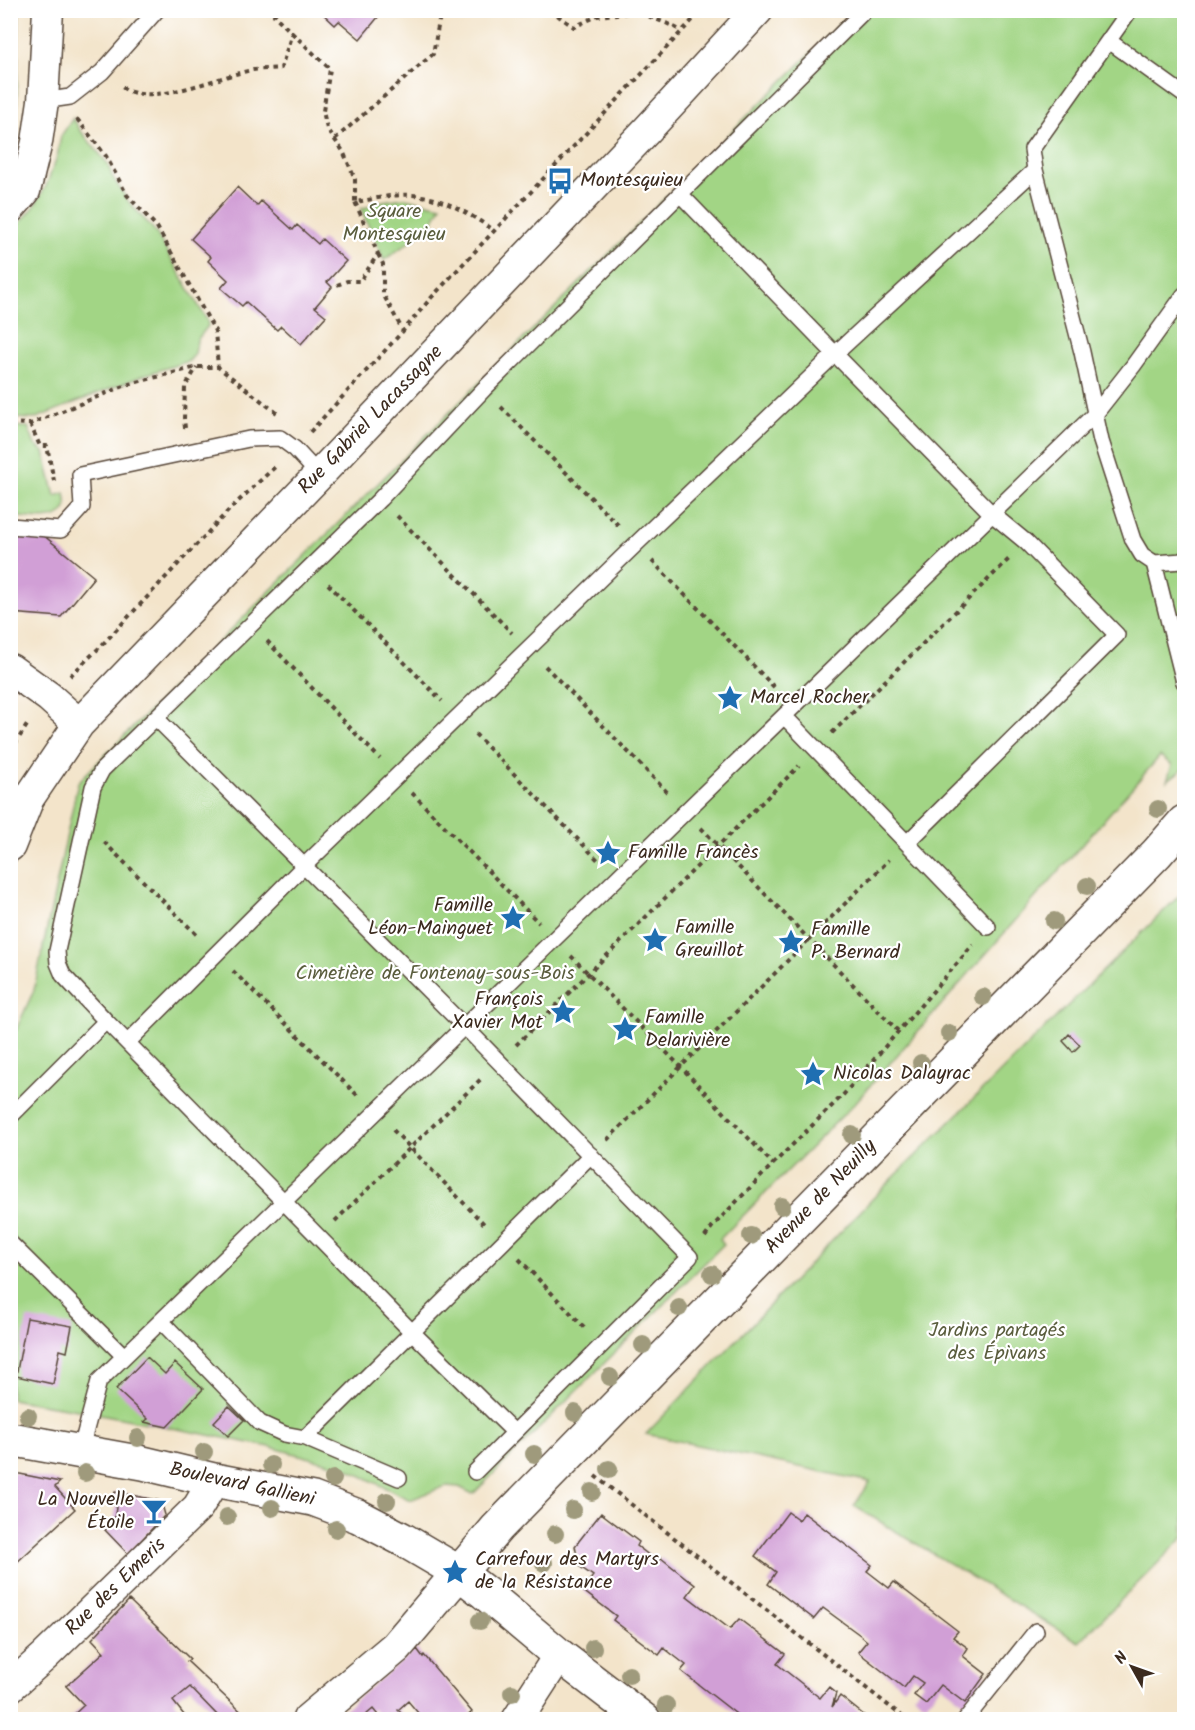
<svg xmlns="http://www.w3.org/2000/svg" width="1195" height="1730" font-family="Kalam,sans-serif">
  <rect width="100%" height="100%" fill="#fff"/>
  <filter id="ink" filterUnits="userSpaceOnUse"><feTurbulence type="fractalNoise" baseFrequency=".0167" numOctaves="2"/><feDisplacementMap in="SourceGraphic" scale="12" xChannelSelector="R" yChannelSelector="G"/><feConvolveMatrix kernelMatrix="1 2 1 2 8 2 1 2 1" color-interpolation-filters="sRGB"/></filter>
  <filter id="wash" filterUnits="userSpaceOnUse"><feTurbulence type="fractalNoise" baseFrequency=".008" numOctaves="4" result="noise"/><feDisplacementMap in="SourceGraphic" scale="24" xChannelSelector="R" yChannelSelector="G"/><feGaussianBlur stdDeviation="1.35" result="paint"/><feColorMatrix in="noise" values="0 0 0 0 0 0 0 0 0 0 0 0 0 0 0 0 0 1.4 0 .05"/><feComposite in="paint" operator="in"/></filter>
  <g filter="url(#wash)">
    <rect width="100%" height="100%" fill="#f3e4ca"/>
    <path fill="#a2d585" stroke="#6e8052" stroke-width="1.5" d="M11,10l8,1 -3,119 -6,-1z
      M853,11h331v757l-17,13 5,-16 -12,-9 -305,347 -135,136 4,5 -251,250 -14,-7 -13,-1 -36,14 -66,-33 -74,-20 -180,-35 -79,-13v-358l23,-51 44,-208z
      M73,118l7,12 28,34 4,12 16,25 27,30 52,89 1,6 -11,14 -2,14 -6,7 -45,14 -110,44 -23,-1v-185l23,-26 12,-21 11,-29 4,-21z
      M405,198l36,8 -11,21 -46,33 -23,-51 22,-8z
      M10,426l18,1 7,18 9,7 11,44 10,-3c1,5 2,11 1,15 -7,17 -41,9 -55,8z
      M1184,891v646l-105,105 -225,-136 16,-24 -224,-48 234,-243z"/>
    <g id="blocks">
      <path fill="#d19fd6" d="M319,10h65l-24,29 -21,-18 -4,4z
        M237,187l20,19 4,-5 32,29 4,-5 21,19 4,-5 24,22 -19,21 5,5 -17,20 11,9 -25,28 -20,-18 -4,4 -31,-28 -4,4 -21,-18 7,-8 -20,-19 3,-4 -20,-18z
        M10,531l33,4 51,42 -33,40 -51,-4z
        M1069,1034l11,11 -7,7 -10,-11z
        M27,1318l45,8 -5,26 -7,-2 -7,34 -37,-8z
        M147,1357l18,17 10,-11 28,26 -36,38 -23,-5 4,-3 -32,-30z
        M229,1406l15,14 -16,16 -14,-14z
        M10,1472l50,10 -5,5 20,22 -60,55 -5,-5z
        M115,1492l46,9 4,14 -37,39 -23,-24 9,-9 3,-20 -4,-1z
        M788,1512l11,8 5,-7 68,52 -5,6 22,17 5,-6 64,49 -5,6 15,11 -5,8 23,18 -21,29 -24,-18 -15,19 -12,-9 9,-12 -10,-7 -9,12 -46,-36 9,-11 -7,-6 -37,-27 -9,11 -46,-35 8,-12 -21,-16z
        M601,1513l38,29 -2,4 21,16 3,-4 34,27 -8,11 43,33 9,-10 46,35 -8,10 43,34 9,-11 7,6 -4,14 8,-11 30,24h-113l-3,-3 -3,3h-7l-63,-49 5,-6 -22,-17 -5,7 -46,-35 3,-4 -34,-26 11,-14 -14,-10 -4,-20z
        M129,1600l61,59 -3,2 63,59h-37l5,-4 -28,-29 -17,14 15,19h-120l16,-15 -18,-19 38,-34 -12,-13z
        M417,1649l6,8 1,-2 48,57 -9,8h-39l-16,-19 -10,9 10,10h-26l-9,-11 -13,11h-29z"/>
    </g>
  </g>
  <g filter="url(#ink)">
    <use href="#blocks" fill-opacity="0" stroke="#574638" stroke-width="1.5"/>
    <g fill="none" stroke-linecap="round" stroke-linejoin="round">
      <g stroke="#574638" stroke-width="18">
        <path id="service" d="M1130,10l-98,139 3,21 47,182 19,89 32,99 9,15 12,8 29,-2 1,-2
          M1109,41l75,54
          M43,101l27,-4 32,-25 55,-62
          M680,194l155,160 157,160 34,28 91,93 -210,208
          M10,526l51,4 21,-23 -2,-32 169,-36 31,-1 15,11 24,26
          M1154,563l30,119
          M784,716l204,211
          M156,718l308,308 226,231 -215,215
          M128,1042l176,-176 332,-322 199,-190 200,-184
          M10,1117l96,-96
          M10,1243l114,113
          M161,1321l99,102 24,11 21,4 94,40
          M514,1432l-102,-100 -306,-311 -43,-46 -5,-12 -1,-12 36,-164 9,-17 278,-271 104,-110 381,-379
          M305,1438l286,-283
          M80,1452l19,-71 997,-968 37,-47 51,-71
          M965,1720l71,-89"/>
      </g>
      <g stroke="#574638" stroke-width="33">
        <path id="minor" d="M10,208l15,-17 12,-49 6,-41 5,-91
          M10,669l39,28 30,27
          M10,846l19,-48 50,-74 240,-249 328,-345 111,-120
          M10,1687l35,-31 153,-149 16,-27
          M517,1720l42,-65"/>
      </g>
      <g stroke="#574638" stroke-width="36">
        <path id="tertiary" d="M10,1439l133,24 71,17 99,19 45,17 44,23 56,33 27,21 74,62 85,65
          M309,1720l87,-73 101,-119 660,-675 27,-31"/>
      </g>
      <path stroke="#574638" stroke-width="4" stroke-dasharray="4.5 4.5" stroke-linecap="butt" d="M550,10l24,17 23,-11 40,-4 29,11 16,8
        M292,33l38,36 -7,42 4,18 16,22 12,28v23
        M122,87c28,22 98,-12 131,-17 9,-1 19,-1 28,-2l11,-35 -18,-18 4,-5
        M77,119l29,37 21,39 30,32 58,104 3,36
        M335,139l98,-85 8,-44
        M378,254l5,10v30l20,37
        M337,285l10,-4h13l18,-27 -23,-52c21,-3 45,-10 66,-6 27,4 51,20 73,34
        M501,407l119,120
        M10,423l20,1 99,-40 68,-17h21l59,46
        M30,424l10,22h7l7,35
        M185,428l-1,-9 1,-32 12,-20
        M310,432l93,-101 28,-33 271,-288
        M397,516l115,117
        M652,561l124,128
        M328,584l114,117
        M267,641l113,118
        M545,666l124,128
        M70,676l32,-31 128,-136 47,-44
        M832,733l178,-175
        M475,734l125,128
        M10,752l19,-30
        M412,793l127,130
        M701,828l197,203
        M104,842l94,94
        M571,956l110,111 92,97
        M233,971l125,125
        M516,1045l283,-279
        M393,1130l93,96
        M607,1140l282,-280
        M335,1221l147,-143
        M705,1237l7,-10 61,-63 71,-70 129,-149
        M519,1259l67,70
        M595,1476l312,244"/>
      <use href="#service" stroke="#fff" stroke-width="15"/>
      <use href="#minor" stroke="#fff" stroke-width="30"/>
      <use href="#tertiary" stroke="#fff" stroke-width="33"/>
    </g>
    <g fill="#9f9a7c">
      <circle cx="1158" cy="809" r="9"/>
      <circle cx="1087" cy="886" r="9"/>
      <circle cx="1054" cy="921" r="9"/>
      <circle cx="983" cy="997" r="9"/>
      <circle cx="949" cy="1033" r="9"/>
      <circle cx="921" cy="1063" r="9"/>
      <circle cx="852" cy="1135" r="9"/>
      <circle cx="782" cy="1206" r="9"/>
      <circle cx="751" cy="1236" r="9"/>
      <circle cx="712" cy="1274" r="9"/>
      <circle cx="679" cy="1308" r="9"/>
      <circle cx="643" cy="1345" r="9"/>
      <circle cx="610" cy="1377" r="9"/>
      <circle cx="575" cy="1413" r="9"/>
      <circle cx="28" cy="1416" r="9"/>
      <circle cx="138" cy="1438" r="9"/>
      <circle cx="204" cy="1452" r="9"/>
      <circle cx="534" cy="1454" r="9"/>
      <circle cx="271" cy="1465" r="9"/>
      <circle cx="609" cy="1469" r="9"/>
      <circle cx="85" cy="1473" r="9"/>
      <circle cx="333" cy="1479" r="9"/>
      <circle cx="592" cy="1492" r="9"/>
      <circle cx="387" cy="1501" r="9"/>
      <circle cx="272" cy="1508" r="9"/>
      <circle cx="573" cy="1510" r="9"/>
      <circle cx="227" cy="1517" r="9"/>
      <circle cx="336" cy="1529" r="9"/>
      <circle cx="555" cy="1534" r="9"/>
      <circle cx="544" cy="1563" r="9"/>
      <circle cx="480" cy="1621" r="9"/>
      <circle cx="593" cy="1648" r="9"/>
      <circle cx="629" cy="1675" r="9"/>
      <circle cx="512" cy="1693" r="9"/>
      <circle cx="666" cy="1705" r="9"/>
    </g>
  </g>
  <defs>
    <g id="bus-bare" transform="scale(2.07)"><path d="M-5-6H5V4H4V6H2V4H-2V6H-4V4H-5ZM-3.5-4V0h7V-4ZM-3.5 1.2v1.5H-2V1.2ZM2 1.2v1.5H3.5V1.2Z" fill="#1f6fb2" stroke="#fff" stroke-width="2.5" paint-order="stroke"/></g>
    <g id="sight-bare" transform="scale(2.07)"><path d="M0-6L1.8-2.2L6-1.7L2.9 1.2L3.7 5.4L0 3.3L-3.7 5.4L-2.9 1.2L-6-1.7L-1.8-2.2Z" fill="#1f6fb2" stroke="#fff" stroke-width="2.5" paint-order="stroke"/></g>
    <g id="bar-bare" transform="scale(2.07)"><path d="M-6-5H6L.8 .8V4.5H3.5V6h-7V4.5H-.8V.8Z" fill="#1f6fb2" stroke="#fff" stroke-width="2.5" paint-order="stroke"/></g>
  </defs>
  <g fill-rule="evenodd">
    <use href="#bus-bare" x="560" y="181"/>
    <use href="#sight-bare" x="730" y="698"/>
    <use href="#sight-bare" x="608" y="853"/>
    <use href="#sight-bare" x="513" y="918"/>
    <use href="#sight-bare" x="655" y="940"/>
    <use href="#sight-bare" x="791" y="942"/>
    <use href="#sight-bare" x="563" y="1012"/>
    <use href="#sight-bare" x="625" y="1029"/>
    <use href="#sight-bare" x="813" y="1074"/>
    <use href="#bar-bare" x="154" y="1511"/>
    <use href="#sight-bare" x="455" y="1572"/>
  </g>
  <g text-anchor="middle" dominant-baseline="central" stroke-width="4.5" stroke-linejoin="round" paint-order="stroke">
    <g font-size="20" fill="#3b2a1e" stroke="#fff" text-anchor="start">
      <text x="580" y="181">Montesquieu</text>
      <text x="750" y="698">Marcel Rocher</text>
      <text x="628" y="853">Famille Francès</text>
      <text x="493" y="906" text-anchor="end">Famille<tspan x="493" dy="23">Léon-Mainguet</tspan></text>
      <text x="675" y="928">Famille<tspan x="675" dy="23">Greuillot</tspan></text>
      <text x="811" y="930">Famille<tspan x="811" dy="23">P. Bernard</tspan></text>
      <text x="543" y="1000" text-anchor="end">François<tspan x="543" dy="23">Xavier Mot</tspan></text>
      <text x="645" y="1018">Famille<tspan x="645" dy="23">Delarivière</tspan></text>
      <text x="833" y="1074">Nicolas Dalayrac</text>
      <text x="134" y="1500" text-anchor="end">La Nouvelle<tspan x="134" dy="23">Étoile</tspan></text>
      <text x="475" y="1560">Carrefour des Martyrs<tspan x="475" dy="23">de la Résistance</tspan></text>
    </g>
    <g font-size="20" fill="#5a5d3d" stroke="#fff">
      <text x="394" y="212">Square<tspan x="394" dy="23">Montesquieu</tspan></text>
      <text x="435" y="974">Cimetière de Fontenay-sous-Bois</text>
      <text x="997" y="1331">Jardins partagés<tspan x="997" dy="23">des Épivans</tspan></text>
    </g>
    <g font-size="20" fill="#3b2a1e" stroke="#fff">
      <text transform="translate(371 420) rotate(-46)">Rue Gabriel Lacassagne</text>
      <text transform="translate(821 1197) rotate(-46)">Avenue de Neuilly</text>
      <text transform="translate(242 1485) rotate(12)">Boulevard Gallieni</text>
      <text transform="translate(116 1587) rotate(-44)">Rue des Emeris</text>
    </g>
  </g>
  <rect width="1195" height="1730" fill="none" stroke="#fff" stroke-width="36"/>
  <g transform="translate(1132 1667) rotate(310)" stroke="#ffffff" stroke-width="4.5" paint-order="stroke">
  <path d="M0-4.5L10 22L0 15L-10 22Z" fill="#3b2a1e"/>
  <text y="-9" font-size="16" font-weight="bold" text-anchor="middle" fill="#3b2a1e">N</text>
  </g>
</svg>
